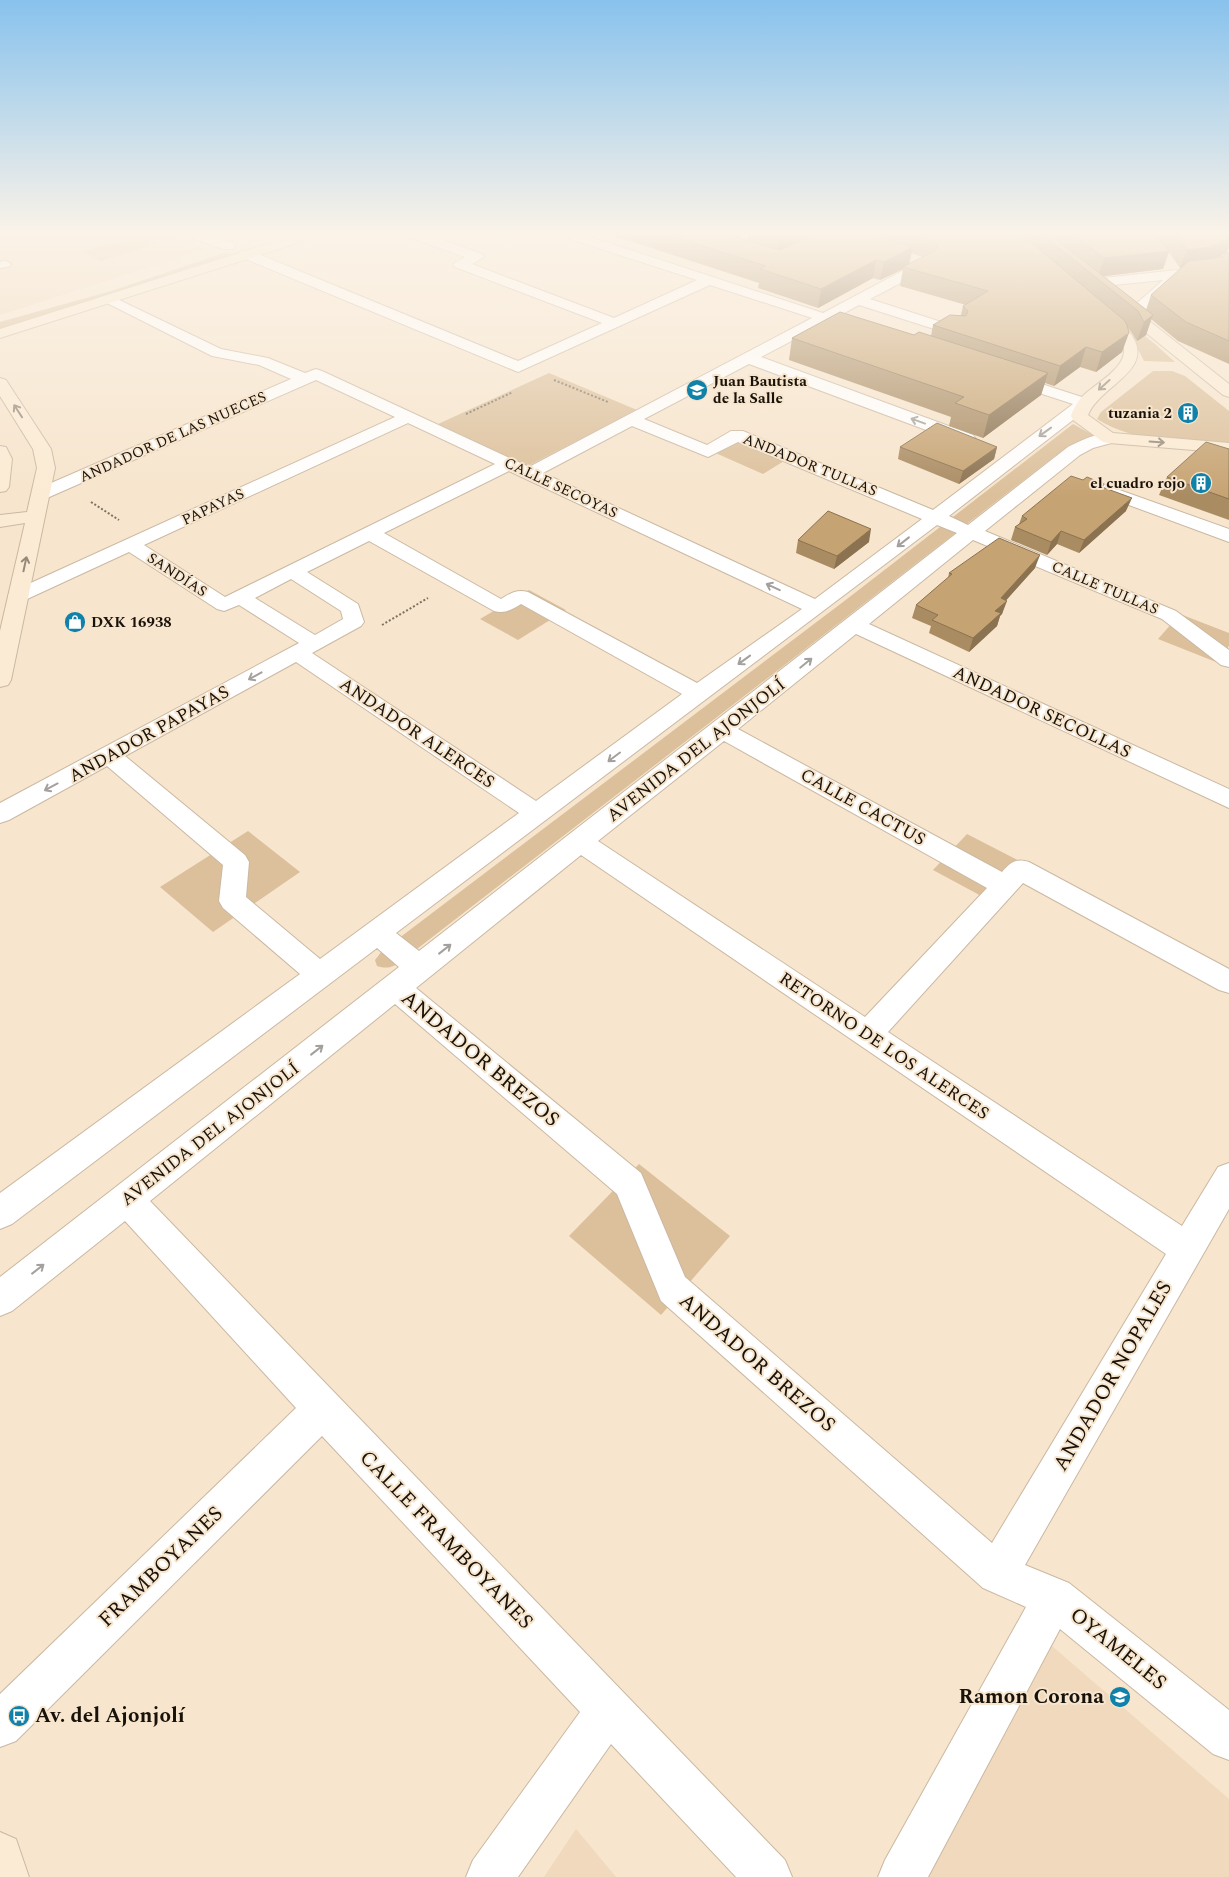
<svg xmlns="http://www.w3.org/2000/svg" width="1229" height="1877" font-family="Spectral,serif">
  <rect width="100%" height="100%" fill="#f7e5cd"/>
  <path fill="#f0d9bc" d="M0,233h167l39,16 -206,66z
    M1052,1646l177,153v78h-301z
    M576,1829l40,48h-72z"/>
  <path fill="#dcc09b" d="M1015,233l140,111 20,18 -31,-1 -11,-21z
    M139,235l19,8 -57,18 -19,-9z
    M227,252l8,4 -235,75v-9l111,-31z
    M1153,371h19l13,5 44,35v37c-44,-6 -94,-5 -132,-29l4,-7z
    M549,373l88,37 -123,63 -89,-43z
    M1073,424l29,16 -47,16 -651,503c-9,7 -15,11 -27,7l-2,-6 7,-9 465,-352z
    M737,436l52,22 -26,16 -52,-23z
    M529,590l37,20 -48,30 -38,-21z
    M1180,614l49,19v13l-13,16 -58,-23z
    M248,831l52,41 -87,60 -53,-45z
    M967,834l64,33 -33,38 -65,-35z
    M639,1164l91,72 -69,79 -92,-79z"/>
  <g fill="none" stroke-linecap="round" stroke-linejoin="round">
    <g stroke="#cab8a2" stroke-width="3">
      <path id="lane" d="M6,261l5,3 -1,2 -10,2v-6z"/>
    </g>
    <g stroke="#cab8a2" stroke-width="2">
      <path id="street" d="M186,233h17l30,10 2,3 -2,3h-10l-36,-13z
        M405,233h17l60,21 2,3 -12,7 142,54 83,-38 -136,-44 -1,-3h18l245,80 98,-52h10l2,3 -2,3 -61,32 90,29 2,3 -2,3h-10l-91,-29 -22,12 30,10 2,3 -2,3 -5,1 -36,-11 -65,34 212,78 3,4 -3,4h-12l-212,-79 -105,55 63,26 24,-14h12l190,79 140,-106 -71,-23 -2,-3 2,-3h12l77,25 2,3 -2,3 -142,110 19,9 100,-78c13,-7 32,-16 47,-13l3,4 -3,4 -22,6 -13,7 -95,76 191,80 53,39v17l-8,-2 -59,-46 -189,-79 -104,84 360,165v19l-373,-174 -118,95 264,143c9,-10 14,-14 27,-10l200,107v24l-10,-3 -196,-107 -135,149 294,194 36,-59 11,-4v46l-204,356 44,18 160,127v50l-16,-6 -153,-125 -132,248h-50l7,-17 141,-253 -43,-19 -322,-287 -44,-107 -222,-190 -245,197 635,659 7,17h-56l-125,-133 -93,133h-52l7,-17 107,-148 -258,-276 -306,305 -16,6v-53l296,-286 -171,-187 -113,90 -12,5v-39l399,-310 -22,-19 -365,276 -12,5v-36l300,-219 -77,-66 -4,-7 4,-36 -116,-99 -98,54 -9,3v-20l299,-160 -60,-38 -15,6 -7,-2 -88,-57 -104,48 -7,2 -7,-2 -3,-4 3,-4 384,-175 -79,-37 -269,118h-12l-3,-4 3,-4 256,-111 -32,-14 -47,-9 -111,-56 7,-4 5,1 108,52 47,9 37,15 11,-4 6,2 207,96 283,-149 -102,-33 -192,87 -277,-115 -2,-3 2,-3h10l267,110 84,-38 -147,-56 -2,-3 12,-7 -59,-21zM408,423l87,41 -270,133 -81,-52zM632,426l76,31 30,-15 184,77 -107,80 -272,-126zM509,471l293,138 -105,74 -169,-91c-11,-3 -17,1 -27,7l-117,-66zM937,525l20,8 -538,418 -23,-18zM369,541l125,70c11,3 17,-1 27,-7l161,90 -146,107 -224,-148 49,-27 3,-4 -6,-18 -51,-32zM291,579l50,32 2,8 -28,16 -60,-37zM296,662l223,151 -199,146 -74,-62 3,-35 -4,-7 -120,-99zM724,741l263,147 -122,129 -267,-176zM581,855l585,399 -174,289 -307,-266 -44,-104 -225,-185z
        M1229,254v10l-15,10 -33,4 -43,39h-10l-2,-3 2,-3 35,-31 -69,7 -7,-4 7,-4 111,-12z
        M1097,482l132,47v13l-138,-51 -3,-4 3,-4z"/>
    </g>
    <g stroke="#cab8a2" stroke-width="2">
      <path id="secondary" d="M302,233h18l-1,3 -319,102v-9z
        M1119,300l5,1 105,83v13l-6,-2 -109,-88 -2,-3 2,-3z
        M1100,310c11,2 24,13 30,23 28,37 -30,52 -42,82l25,18 116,10v10l-120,-10 -6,-1 -30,-22 -2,-4c2,-6 5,-12 9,-17 12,-15 51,-31 43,-55 -5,-14 -22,-19 -30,-30z
        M0,378l6,2 45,69 4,19 -44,212 -3,5 -8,2v-56l25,-108 -25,4v-12l27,-3 10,-44 -4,-19 -33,-53z
        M0,446l6,1 6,12 -3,28 -3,4 -6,1z
        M0,1832l16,7 13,38h-29z"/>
    </g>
    <path stroke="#7d7162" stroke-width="2" stroke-dasharray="2 2" stroke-linecap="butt" d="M554,380l54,22
      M466,414l47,-22
      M91,502l28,18
      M382,625l46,-27"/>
    <use href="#lane" fill="#fff" fill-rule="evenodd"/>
    <use href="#street" fill="#fff" fill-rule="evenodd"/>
    <use href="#secondary" fill="#fbebd4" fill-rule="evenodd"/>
  </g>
  <path fill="#aa8c63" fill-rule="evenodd" d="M605,233h143l-10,5 9,2 1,-7h481v14l-3,6 -8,5 4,-1 7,-5v112l-51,-23 -27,-22 -5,16 -9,6 -6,-10 -3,-3 -6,24 -26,20 -16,-5 -26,19 -9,-3 -4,12 -58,43 -34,-12 2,-9 -162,-57 3,-22 122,-3 17,1 2,-11 28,-10 2,-9 3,-1 -66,-19 3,-17 -23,11 -7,-2 -55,30 -60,-20 1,-5zM1169,252l11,16h1l-30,27 -5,15 -43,-34 60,-7zM911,253l12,4 -14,7z
    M900,447h97l-3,12 -35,25 -61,-25z
    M1229,449v71l-70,-25 8,-18z
    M1083,480l21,4 -1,3 23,24 -47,42 -22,-9 -10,11 -36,-15 4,-13 4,-3 3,-8z
    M798,540l71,2 -35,27 -38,-16z
    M1035,568l-29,32 -4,14 -2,2 -3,10 -28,26 -40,-19 2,-7 -19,-8 4,-13 32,-27 1,-5z"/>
  <path fill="#8b7250" d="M721,233h27l-27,12z
    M790,233h28l-1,4 -39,19 2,-18z
    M1229,238v9l-3,6 -22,12 -24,3 7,-18z
    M913,247l-4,18 -6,2v2l-23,11 4,-18z
    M1169,251l-6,18 -65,8 6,-19z
    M876,260l-3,18 -55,30 3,-19z
    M1153,315l-7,20 -9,6 7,-19z
    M1129,333l-7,19 -26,20 6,-20z
    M1086,347l-6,20 -26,19 6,-20z
    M1048,373l-7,22 -58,43 6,-23z
    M997,447l-3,12 -35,25 4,-13z
    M1132,498l-6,13 -47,42 5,-13z
    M871,529l-2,13 -35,27 3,-13z
    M1061,531l-4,13 -10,11 4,-13z
    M1040,555l-5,13 -33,37 5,-4 -5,13 -2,2 -3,10 -28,26 4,-14 28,-40z"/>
  <path fill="#c6a373" stroke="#8b7250" d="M661,233h63l1,1 55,16 39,-17h44l50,14 -29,15 -8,-2 -55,29 -61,-20 6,-3z
    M762,233h28l-10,5z
    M906,233h114l104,87 3,5 2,8 -27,19 -16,-5 -26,19 -127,-41 17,-10 16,1 2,-5 -5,-5 25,-15 -85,-24 33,-17 2,-5 -3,-4z
    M1040,233h10l2,3 101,79 -9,7 -6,-11z
    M1071,233h83l15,18 -65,7z
    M1175,233h49l5,1v4l-18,9 -24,3z
    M1229,252v89l-43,-19 -35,-27 38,-34 33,-4z
    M840,312l74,23 5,-3 129,41 -59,42 -34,-12 9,-6 -172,-59z
    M937,423l60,24 -34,24 -63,-24z
    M1206,442l23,7v50l-62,-22z
    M1071,476l12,4 4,-3 17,7 -2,3 30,11 -48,42 -23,-9 -10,11 -36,-15 12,-8 -5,-3z
    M828,511l43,18 -34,27 -39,-16z
    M999,538l41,17 -39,43 6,3 -12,10 6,2 -28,25 -41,-18 6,-5 -22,-10 36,-31 -3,-1z"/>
  <defs><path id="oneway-shaft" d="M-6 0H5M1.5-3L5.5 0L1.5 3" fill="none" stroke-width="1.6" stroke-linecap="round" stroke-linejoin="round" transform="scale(1.25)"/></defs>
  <g stroke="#958979">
    <use href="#oneway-shaft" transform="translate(1104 385) rotate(138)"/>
    <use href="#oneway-shaft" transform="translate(18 411) rotate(-123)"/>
    <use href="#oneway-shaft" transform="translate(1157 442) rotate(4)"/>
    <use href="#oneway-shaft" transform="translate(25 564) rotate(-78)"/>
  </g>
  <g stroke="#a3a09d">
    <use href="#oneway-shaft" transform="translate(918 421) rotate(-160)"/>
    <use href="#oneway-shaft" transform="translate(1045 432) rotate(144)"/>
    <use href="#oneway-shaft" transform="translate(903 542) rotate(142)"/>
    <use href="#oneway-shaft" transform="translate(773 587) rotate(-155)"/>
    <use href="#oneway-shaft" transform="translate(744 660) rotate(144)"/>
    <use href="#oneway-shaft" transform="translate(806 663) rotate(-39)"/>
    <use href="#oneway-shaft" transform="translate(255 676) rotate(151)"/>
    <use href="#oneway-shaft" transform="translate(614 757) rotate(143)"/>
    <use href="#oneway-shaft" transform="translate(51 787) rotate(152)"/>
    <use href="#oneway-shaft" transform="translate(445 949) rotate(-38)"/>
    <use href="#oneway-shaft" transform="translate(317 1050) rotate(-38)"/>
    <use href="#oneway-shaft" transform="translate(38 1269) rotate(-38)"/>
  </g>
  <linearGradient id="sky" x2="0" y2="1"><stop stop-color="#88c2ed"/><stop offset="0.47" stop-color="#fbf3e8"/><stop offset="1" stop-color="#fbf3e8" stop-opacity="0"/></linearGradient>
  <rect width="1229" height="496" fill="url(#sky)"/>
  <defs>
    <g id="school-disc" transform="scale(1.125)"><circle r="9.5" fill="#1081a8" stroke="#f7e5cd"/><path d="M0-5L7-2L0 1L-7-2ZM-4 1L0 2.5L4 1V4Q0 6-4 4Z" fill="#fff"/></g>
    <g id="building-disc" transform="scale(1.125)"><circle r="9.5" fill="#1081a8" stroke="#f7e5cd"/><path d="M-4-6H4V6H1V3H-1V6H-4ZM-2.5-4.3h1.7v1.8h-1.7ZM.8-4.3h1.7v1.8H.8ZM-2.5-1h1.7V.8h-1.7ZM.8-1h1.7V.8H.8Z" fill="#fff"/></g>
    <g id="shop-disc" transform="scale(1.125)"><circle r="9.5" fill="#1081a8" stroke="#f7e5cd"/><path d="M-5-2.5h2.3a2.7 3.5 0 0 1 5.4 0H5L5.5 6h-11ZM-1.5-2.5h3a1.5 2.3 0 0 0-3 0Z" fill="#fff"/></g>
    <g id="bus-disc" transform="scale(1.125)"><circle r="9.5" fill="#1081a8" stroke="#f7e5cd"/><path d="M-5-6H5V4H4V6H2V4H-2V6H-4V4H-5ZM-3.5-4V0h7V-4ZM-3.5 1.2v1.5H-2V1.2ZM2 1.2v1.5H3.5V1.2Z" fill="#fff"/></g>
  </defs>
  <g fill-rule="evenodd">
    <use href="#school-disc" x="697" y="390"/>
    <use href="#building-disc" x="1188" y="413"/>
    <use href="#building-disc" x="1201" y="483"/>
    <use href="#shop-disc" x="75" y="622"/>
    <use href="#school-disc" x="1120" y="1697"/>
    <use href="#bus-disc" x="19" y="1716"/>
  </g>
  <g text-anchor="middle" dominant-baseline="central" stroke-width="4" stroke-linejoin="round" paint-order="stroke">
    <g font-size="15" font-weight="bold" fill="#18120a" stroke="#f7e5cd" text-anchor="start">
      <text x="713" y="381">Juan Bautista<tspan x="713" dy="17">de la Salle</tspan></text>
      <text x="1172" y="413" text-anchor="end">tuzania 2</text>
      <text x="1185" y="483" text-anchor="end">el cuadro rojo</text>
      <text x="91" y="622">DXK 16938</text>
    </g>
    <g font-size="15" fill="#18120a" stroke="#f7e5cd">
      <text transform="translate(173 437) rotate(-24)">ANDADOR DE LAS NUECES</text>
      <text transform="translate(810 465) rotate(22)">ANDADOR TULLAS</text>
      <text transform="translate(561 488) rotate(25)">CALLE SECOYAS</text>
      <text transform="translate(213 507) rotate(-25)">PAPAYAS</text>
      <text transform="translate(177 575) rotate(33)">SANDÍAS</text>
      <text transform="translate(1105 588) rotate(23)">CALLE TULLAS</text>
    </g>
    <g font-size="18" fill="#18120a" stroke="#f7e5cd">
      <text transform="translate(1042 712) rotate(25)">ANDADOR SECOLLAS</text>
      <text transform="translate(417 733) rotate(34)">ANDADOR ALERCES</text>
      <text transform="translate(149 734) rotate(-29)">ANDADOR PAPAYAS</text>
      <text transform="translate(696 750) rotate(-38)">AVENIDA DEL AJONJOLÍ</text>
      <text transform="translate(863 807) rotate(29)">CALLE CACTUS</text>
      <text transform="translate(884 1046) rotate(34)">RETORNO DE LOS ALERCES</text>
      <text transform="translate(210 1134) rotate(-38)">AVENIDA DEL AJONJOLÍ</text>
    </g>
    <g font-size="21" fill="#18120a" stroke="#f7e5cd">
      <text transform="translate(480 1059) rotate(40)">ANDADOR BREZOS</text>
      <text transform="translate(757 1363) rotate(41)">ANDADOR BREZOS</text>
      <text transform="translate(1113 1376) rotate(-60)">ANDADOR NOPALES</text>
      <text transform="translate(446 1540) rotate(46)">CALLE FRAMBOYANES</text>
      <text transform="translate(161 1567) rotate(-44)">FRAMBOYANES</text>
      <text transform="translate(1118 1649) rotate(39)">OYAMELES</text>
    </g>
    <g font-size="21" font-weight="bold" fill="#18120a" stroke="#f7e5cd" text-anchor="end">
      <text x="1104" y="1697">Ramon Corona</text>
      <text x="35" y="1716" text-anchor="start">Av. del Ajonjolí</text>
    </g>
  </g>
</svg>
